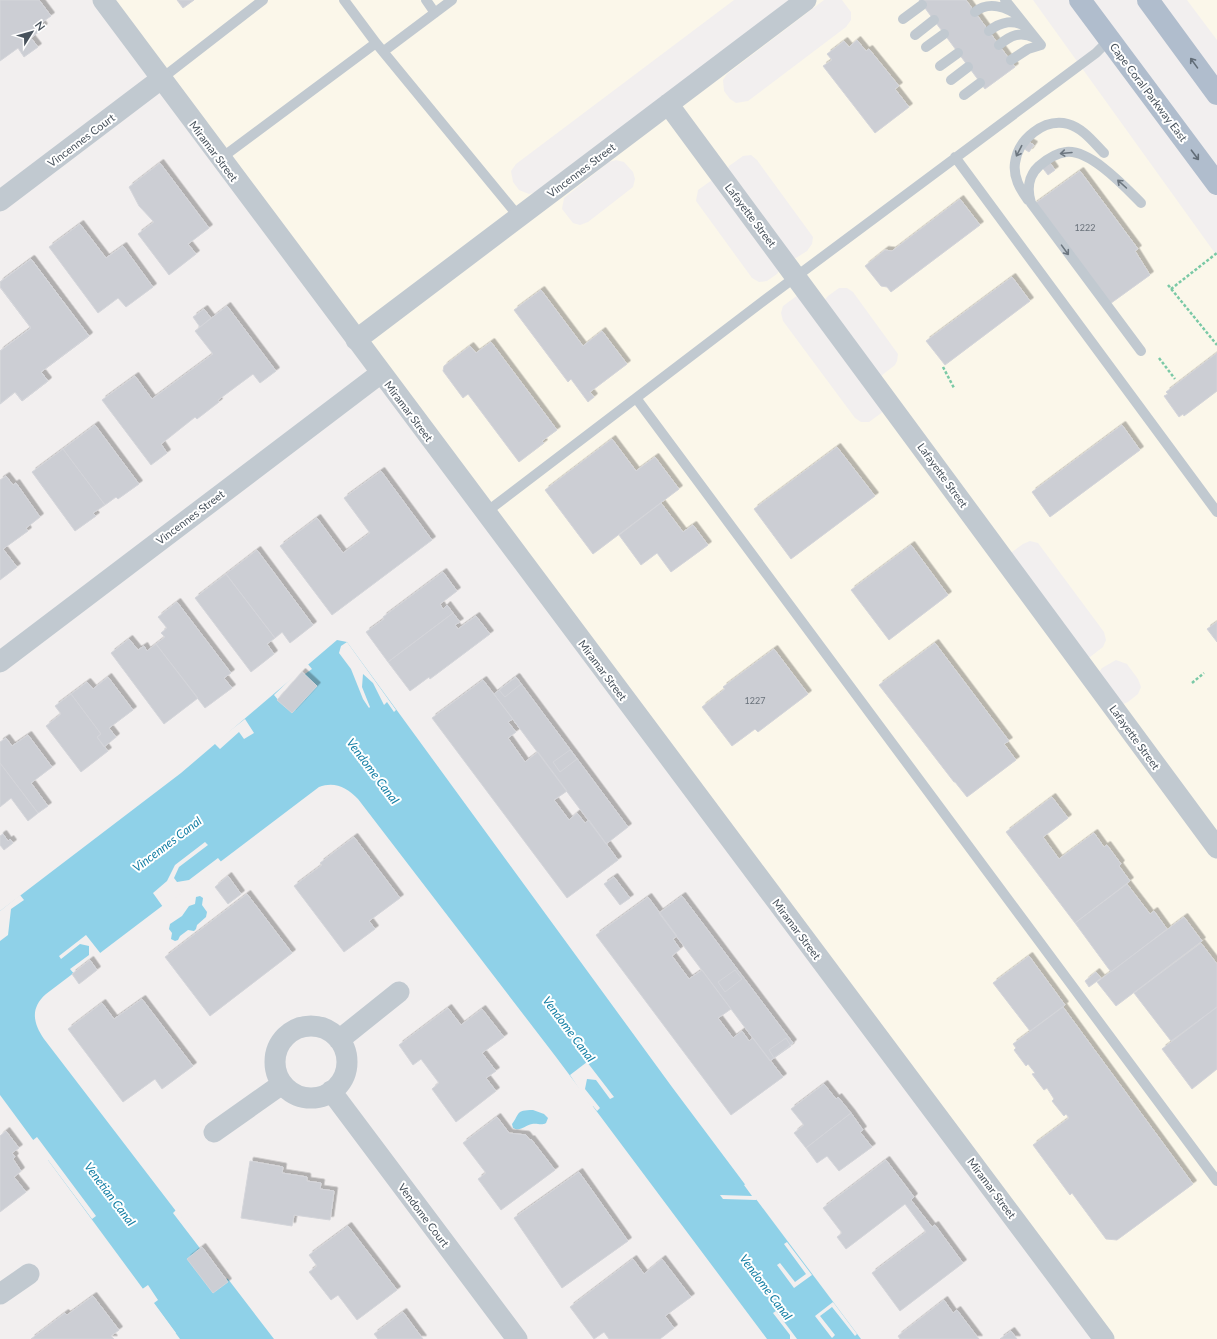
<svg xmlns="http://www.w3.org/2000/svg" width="1217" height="1339" font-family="Lato,sans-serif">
  <defs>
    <filter id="shadow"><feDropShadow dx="3.5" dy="-3.5" stdDeviation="0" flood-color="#0004"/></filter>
  </defs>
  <rect width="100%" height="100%" fill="#f2efef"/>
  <path fill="#fbf7ea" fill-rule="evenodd" d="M101,0h633l-218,164 -5,7 2,11 6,8 10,4 8,-2 254,-192h33l-97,74 -4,6 1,11 6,8 6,4 12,-2 98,-74 5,-7v-8l-9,-12h191l184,256v1083h-104zM751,155l6,5 56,77 -1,7 -5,7 -11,7 -8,1 -62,-85 3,-8 14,-10zM616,160l8,2 9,10 2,7 -2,8 -45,35 -8,3 -7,-2 -11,-14 2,-11 45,-36zM712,180l70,87 -5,7 -10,7 -8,1 -7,-4 -56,-77 2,-11zM839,288h8l6,4 45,62 -1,7 -2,4 -14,11 -58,-74 5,-6zM798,295l86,116 -15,11h-8l-6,-4 -72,-97 -2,-8 2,-7zM1030,541l8,2 66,89 2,8 -3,7 -13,10 -8,1 -73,-98 3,-8 11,-8zM1116,660l11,4 11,15 3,8 -3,7 -10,8 -7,3 -24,-30 5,-7z
    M1187,0h30v40z"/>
  <path fill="#8fd1e8" d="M337,640l10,2 325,445 189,252h-94l-211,-282 -198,-258c-11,-12 -24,-18 -39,-12l-273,207c-16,14 -13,29 -2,45l230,300h-94l-180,-244v-184l181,-138z
    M200,896l3,2 -1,7 5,7 -1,5 -9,8 -1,4 -2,2 -6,-1 -8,6 -2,4 -3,1 -4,-2 1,-6 -3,-4 1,-5 12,-8 7,-10 6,-2 1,-7z
    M533,1110l11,4 4,4 -2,5c-5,3 -8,0 -14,1 -7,1 -11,8 -19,4l-1,-4c8,-10 3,-14 21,-14z"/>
  <path fill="#f2efef" d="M347,642l49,68 -2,2 -7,-10 -3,3 -11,-22 -10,-9 -1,13 8,20 -1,1 -6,-9 -12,-30 -12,-16 2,-7z
    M307,663l5,6 -10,7 -23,25 -5,-6z
    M245,719l9,14 -10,6 -5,-7 -19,17 -6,-6z
    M205,842l3,3 -29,22 -5,11 3,4 12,-2 29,-22 4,5 -59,44 -10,-14 14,-12 8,-16z
    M20,895l4,5 -13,9 -3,26 -8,6v-30z
    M86,935l15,19 -26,21 -5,-6 19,-14v-9l-9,-2 -19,15 -2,-3z
    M587,1062l27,35 -4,2 -14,-19 -9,-1 -2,10 15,19 -3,3 -4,-5 -2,1 -21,-32z
    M37,1137l59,79 -4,3 -44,-59 -1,1 -15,-20z
    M746,1184l11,15 -1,1 -33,-1 -3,-4 32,1 -8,-11z
    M176,1210l43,53 -2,1 11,14 -3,3 -52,-68z
    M787,1242l25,33 -18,13 -17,-23 3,-2 15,19 11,-8 -22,-30z
    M148,1285l10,15 -4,3 22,30 -2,1 -33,-44z
    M833,1302l24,32 -2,2 -23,-29 -12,9 15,19 -3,3 -17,-22z
    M776,1311l21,28h-7v-4l-17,-22z"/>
  <path fill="#ccced4" stroke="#d4d5da" filter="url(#shadow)" d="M0,0h39l12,16 -10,7 3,4 -13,11 7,9 -14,10 -6,-9 -18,13z
    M177,0h17l-11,8z
    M919,0h47l49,67 -30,22z
    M857,40l9,11 3,-2 30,37 -4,3 14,18 -34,26 -52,-67 9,-6 -5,-6 17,-13 5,6z
    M1024,139l10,6 -5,7 -9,-6z
    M1048,160l7,10 -7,5 -7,-9z
    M160,163l49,65 -21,16 8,10 -27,21 -31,-41 16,-12 -15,-16 -10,-19z
    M1080,171l58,78 -3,2 15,24 -43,31 -74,-101z
    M960,199l20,26 -89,67 -4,-5 -6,-1 -16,-20 20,-16 7,1z
    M80,224l26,34 17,-12 30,41 -27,20 -8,-9 -20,15 -49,-66z
    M31,259l58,77 -48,36 7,9 -26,20 -7,-9 -15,12v-53l31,-23 -31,-41v-5z
    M31,259l58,77 -48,36 7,9 -26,20 -7,-9 -15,12v-53l31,-23 -31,-41v-5z
    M1012,277l18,24 -85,64 -19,-24z
    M541,290l42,56 19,-15 25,33 -37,28 4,5 -6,5 -17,-23 -3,3 -54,-72z
    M227,306l49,65 -16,12 -7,-9 -35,26 1,2 -22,17 -2,-2 -34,27 6,9 -16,12 -49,-65 33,-24 17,23 61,-45 -18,-23z
    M204,309l7,9 -11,9 -7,-10z
    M491,342l66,88 -15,11 2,2 -25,19 -51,-68 -5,4 -20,-27 1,-5 26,-20 6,7z
    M1217,353v38l-33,25 -1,-2 -4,3 -15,-21 4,-2 -2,-2z
    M95,425l44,59 -21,15 -2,-2 -11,8 -42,-56z
    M1122,425l18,25 -90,67 -18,-25z
    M612,439l24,32 19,-14 24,32 -86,65 -48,-64z
    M837,447l38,49 -84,63 -37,-50z
    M63,449l42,56 -12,8 3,3 -21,15 -43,-59z
    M381,471l51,69 -100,75 -52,-69 37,-28 26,35 27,-20 -26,-35z
    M6,476l7,9 3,-2 24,34 -14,11 2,3 -25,18 14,18 -17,13v-100z
    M661,503l22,29 10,-7 15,20 -37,27 -14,-19 -16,12 -22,-30z
    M911,545l37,50 -59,45 -38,-50z
    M257,550l56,75 -23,18 -8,-11 -7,6 -49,-64z
    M443,572l14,19 -17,13 3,5 4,-4 6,8 -65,49 -22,-30 18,-13 -1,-2z
    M226,574l49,64 -8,6 7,10 -23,18 -56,-74z
    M177,602l54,71 -7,5 8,10 -27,20 -49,-64 9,-7 -4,-4 6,-5 -9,-11z
    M453,613l7,9 -5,3 3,4 18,-13 14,18 -60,45 -1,-2 -19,14 -22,-29z
    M1217,622v20l-10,-13z
    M129,639l9,11 6,-4 3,5 9,-7 42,54 -34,26 -53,-71z
    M935,643l74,98 -5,3 12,16 -49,37 -12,-15h-1l-75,-97z
    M774,649l34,45 -50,38 -3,-3 -23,17 -30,-39 23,-18 -2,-2z
    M302,672l15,14 -25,27 -15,-13z
    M108,677l25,33 -24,18 7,9 -12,10 -7,-10 4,-3 -30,-40 16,-12 6,7z
    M516,677l5,7 -16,13 -6,-7z
    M516,677l112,150 -22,17 -112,-150z
    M483,680l30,39 -5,3 8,10 -8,6 17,24 13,-10 29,39 -13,9 15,20 8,-7 8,10 4,-3 29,40 -51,38 -135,-180z
    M71,694l30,40 -4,3 11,14 -27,21 -35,-46 15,-12 -6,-8z
    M28,735l24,32 -21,16 17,23 -10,7 -38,-50v-21l6,-4 6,8z
    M570,750l7,9 -17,13 -7,-10z
    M0,763l38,50 -10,8 -17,-23 -11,9z
    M1052,797l16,21 -25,19 16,22 35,-26 10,14 3,-2 14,19 -2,2 11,15 -55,42 -69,-91z
    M3,834l5,7 2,-2 3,4 -9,7 -4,-5v-9z
    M354,837l46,61 -31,23 6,8 -31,23 -50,-66 28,-21 -2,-2z
    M228,876l13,18 -13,10 -13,-17z
    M614,877l16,21 -10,7 -16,-21z
    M1127,884l23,30 4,-3 13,18 -56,43 -36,-49z
    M247,894l45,59 -82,63 -45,-59z
    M682,896l111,147 -23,18 -111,-148z
    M648,897l29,39 -4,3 7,10 -8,7 17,23 13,-9 29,39 -13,9 15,20 9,-7 7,10 4,-3 30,39 -52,38 -135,-180z
    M1184,917l18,24 -86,65 -19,-24z
    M1201,943l16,21v43l-46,34 -37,-48z
    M1029,956l36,49 -35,26 -37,-48z
    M90,960l7,10 -18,14 -7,-10z
    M735,970l7,9 -17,13 -7,-10z
    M1096,972l5,6 -12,9 -4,-6z
    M142,999l51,67 -31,23 -7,-10 -32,23 -55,-73 34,-26 12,16z
    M1063,1007l130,177 -76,56 -11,-1 -34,-46 -2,2 -37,-50 36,-27 -3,-4 -2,2 -12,-15 2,-2 -7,-11 -3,2 -12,-16 3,-1 -7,-9 -2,2 -12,-16 2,-2 -3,-4z
    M1217,1007v62l-25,20 -30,-40z
    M448,1008l13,17 21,-16 22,28 -22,16 14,18 -10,7 10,13 -40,31 -24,-33 7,-6 -18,-24 -8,6 -14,-20z
    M786,1038l5,8 -17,12 -5,-8z
    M824,1084l12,15 2,-2 13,16 -45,35 -12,-15 10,-8 -13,-16z
    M851,1113l12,17 -3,2 12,15 -33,24 -12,-15 -10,7 -11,-15z
    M497,1117l12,16 17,2 4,5 1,-1 24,31 -54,40 -23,-31 8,-6 -23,-30z
    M6,1131l13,17 -7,5 3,4 -2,2 8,12 -7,6 12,15 -26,20v-76z
    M886,1160l28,37 -3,3 21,27 3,-2 28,38 -63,48 -28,-38 54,-41 -21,-28 -59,45 -9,-12 5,-4 -19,-25z
    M250,1161l33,6 -1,6 25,4v4l14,2 -1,6 14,2 -4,29 -36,-5 -2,11 -51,-8z
    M579,1172l49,69 -66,47 -48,-70z
    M348,1226l49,64 -40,30 -19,-25 -7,5 -22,-28 8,-6 -8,-11z
    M202,1247l26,35 -15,11 -26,-34z
    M633,1259l11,15 18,-15 29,38 -26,19 9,12 -14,11h-51l-5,-7 -10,7 -24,-32z
    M93,1296l26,34 -8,6 3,3h-83l34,-26 2,2z
    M944,1300l9,13 4,-3 22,29h-79l-2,-3z
    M403,1312l20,27h-45l-4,-5z
    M1011,1331l6,8h-17z"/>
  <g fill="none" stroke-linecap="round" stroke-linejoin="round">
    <path stroke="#7ac9a6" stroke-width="2.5" stroke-dasharray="3 2" stroke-linecap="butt" d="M1168,285l49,60
      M1171,289l46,-36
      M1159,358l16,21
      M943,367l11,21
      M1192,683l12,-10"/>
    <path stroke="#c1c9d0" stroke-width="10" d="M344,0l32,43 143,174
      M426,0l9,13
      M1005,0l36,45 -13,4 -17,11
      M975,12c12,-10 28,-6 41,2
      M903,19l19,-14
      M989,31c11,-9 26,-13 38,-3
      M915,35l19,-15
      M999,45c12,-10 21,-14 36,-7
      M926,47l18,-13
      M384,51l68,-51
      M940,66l18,-13
      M161,79l102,-79
      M951,80l17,-13
      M964,95l16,-12
      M955,157l262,355
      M220,159l156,-116
      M1028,200c-8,-11 -15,-23 -13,-37 3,-24 29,-45 53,-39 15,4 26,19 36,29
      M1141,351l-110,-148c-4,-13 -3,-27 8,-37 7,-6 17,-13 27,-14 24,-3 59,35 75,51
      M636,398l581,783
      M485,513l281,-214 330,-246 14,-14"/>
    <path stroke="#c1c9d0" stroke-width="21" d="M103,0l1001,1339
      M668,104l549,744
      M0,201l161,-122
      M356,340l450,-340
      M0,662l381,-289
      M275 1062a36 36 0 1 1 72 0a36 36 0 1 1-72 0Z
      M339,1040l60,-48
      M331,1091l186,248
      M214,1132l68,-48
      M0,1294l29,-20"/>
    <path stroke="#b0bdcd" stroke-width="22" d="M1080,0l137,184
      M1148,0l69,94"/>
  </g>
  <defs><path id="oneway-shaft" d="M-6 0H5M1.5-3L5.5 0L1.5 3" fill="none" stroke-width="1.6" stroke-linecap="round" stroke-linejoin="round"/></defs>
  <g stroke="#626d78">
    <use href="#oneway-shaft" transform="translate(1194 63) rotate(-126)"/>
    <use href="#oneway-shaft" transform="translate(1195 155) rotate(53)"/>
  </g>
  <g stroke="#6c767f">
    <use href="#oneway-shaft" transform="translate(1019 151) rotate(117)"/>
    <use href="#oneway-shaft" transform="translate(1066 153) rotate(175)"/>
    <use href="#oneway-shaft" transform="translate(1122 184) rotate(-138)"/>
    <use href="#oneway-shaft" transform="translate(1065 250) rotate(54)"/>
  </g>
  <g text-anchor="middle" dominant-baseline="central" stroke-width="4" stroke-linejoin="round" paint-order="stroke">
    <g font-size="9" fill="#69717a">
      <text x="1085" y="227">1222</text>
      <text x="755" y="700">1227</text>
    </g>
    <g font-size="11" fill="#48525c" stroke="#fff">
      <text transform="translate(1149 92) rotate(53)">Cape Coral Parkway East</text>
      <text transform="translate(81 140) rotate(-37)">Vincennes Court</text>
      <text transform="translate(214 151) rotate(53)">Miramar Street</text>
      <text transform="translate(581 170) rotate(-37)">Vincennes Street</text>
      <text transform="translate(751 215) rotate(53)">Lafayette Street</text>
      <text transform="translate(409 411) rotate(53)">Miramar Street</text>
      <text transform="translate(943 475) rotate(54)">Lafayette Street</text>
      <text transform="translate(190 517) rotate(-37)">Vincennes Street</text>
      <text transform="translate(603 670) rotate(53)">Miramar Street</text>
      <text transform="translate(1135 737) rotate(54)">Lafayette Street</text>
      <text transform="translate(797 929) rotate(53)">Miramar Street</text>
      <text transform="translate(992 1188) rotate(53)">Miramar Street</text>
      <text transform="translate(424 1215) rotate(53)">Vendome Court</text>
    </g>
    <g font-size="12" font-style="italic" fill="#137ea4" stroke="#fff">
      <text transform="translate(373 771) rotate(53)">Vendome Canal</text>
      <text transform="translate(167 844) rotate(-37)">Vincennes Canal</text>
      <text transform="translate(569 1029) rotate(53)">Vendome Canal</text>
      <text transform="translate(110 1194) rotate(53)">Venetian Canal</text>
      <text transform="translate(766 1287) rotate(53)">Vendome Canal</text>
    </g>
  </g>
  <g transform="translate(32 32) rotate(53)" stroke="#ffffff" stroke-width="3" paint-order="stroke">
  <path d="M0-3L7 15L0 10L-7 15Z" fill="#48525c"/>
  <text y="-6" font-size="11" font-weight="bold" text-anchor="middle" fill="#48525c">N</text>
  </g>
</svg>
